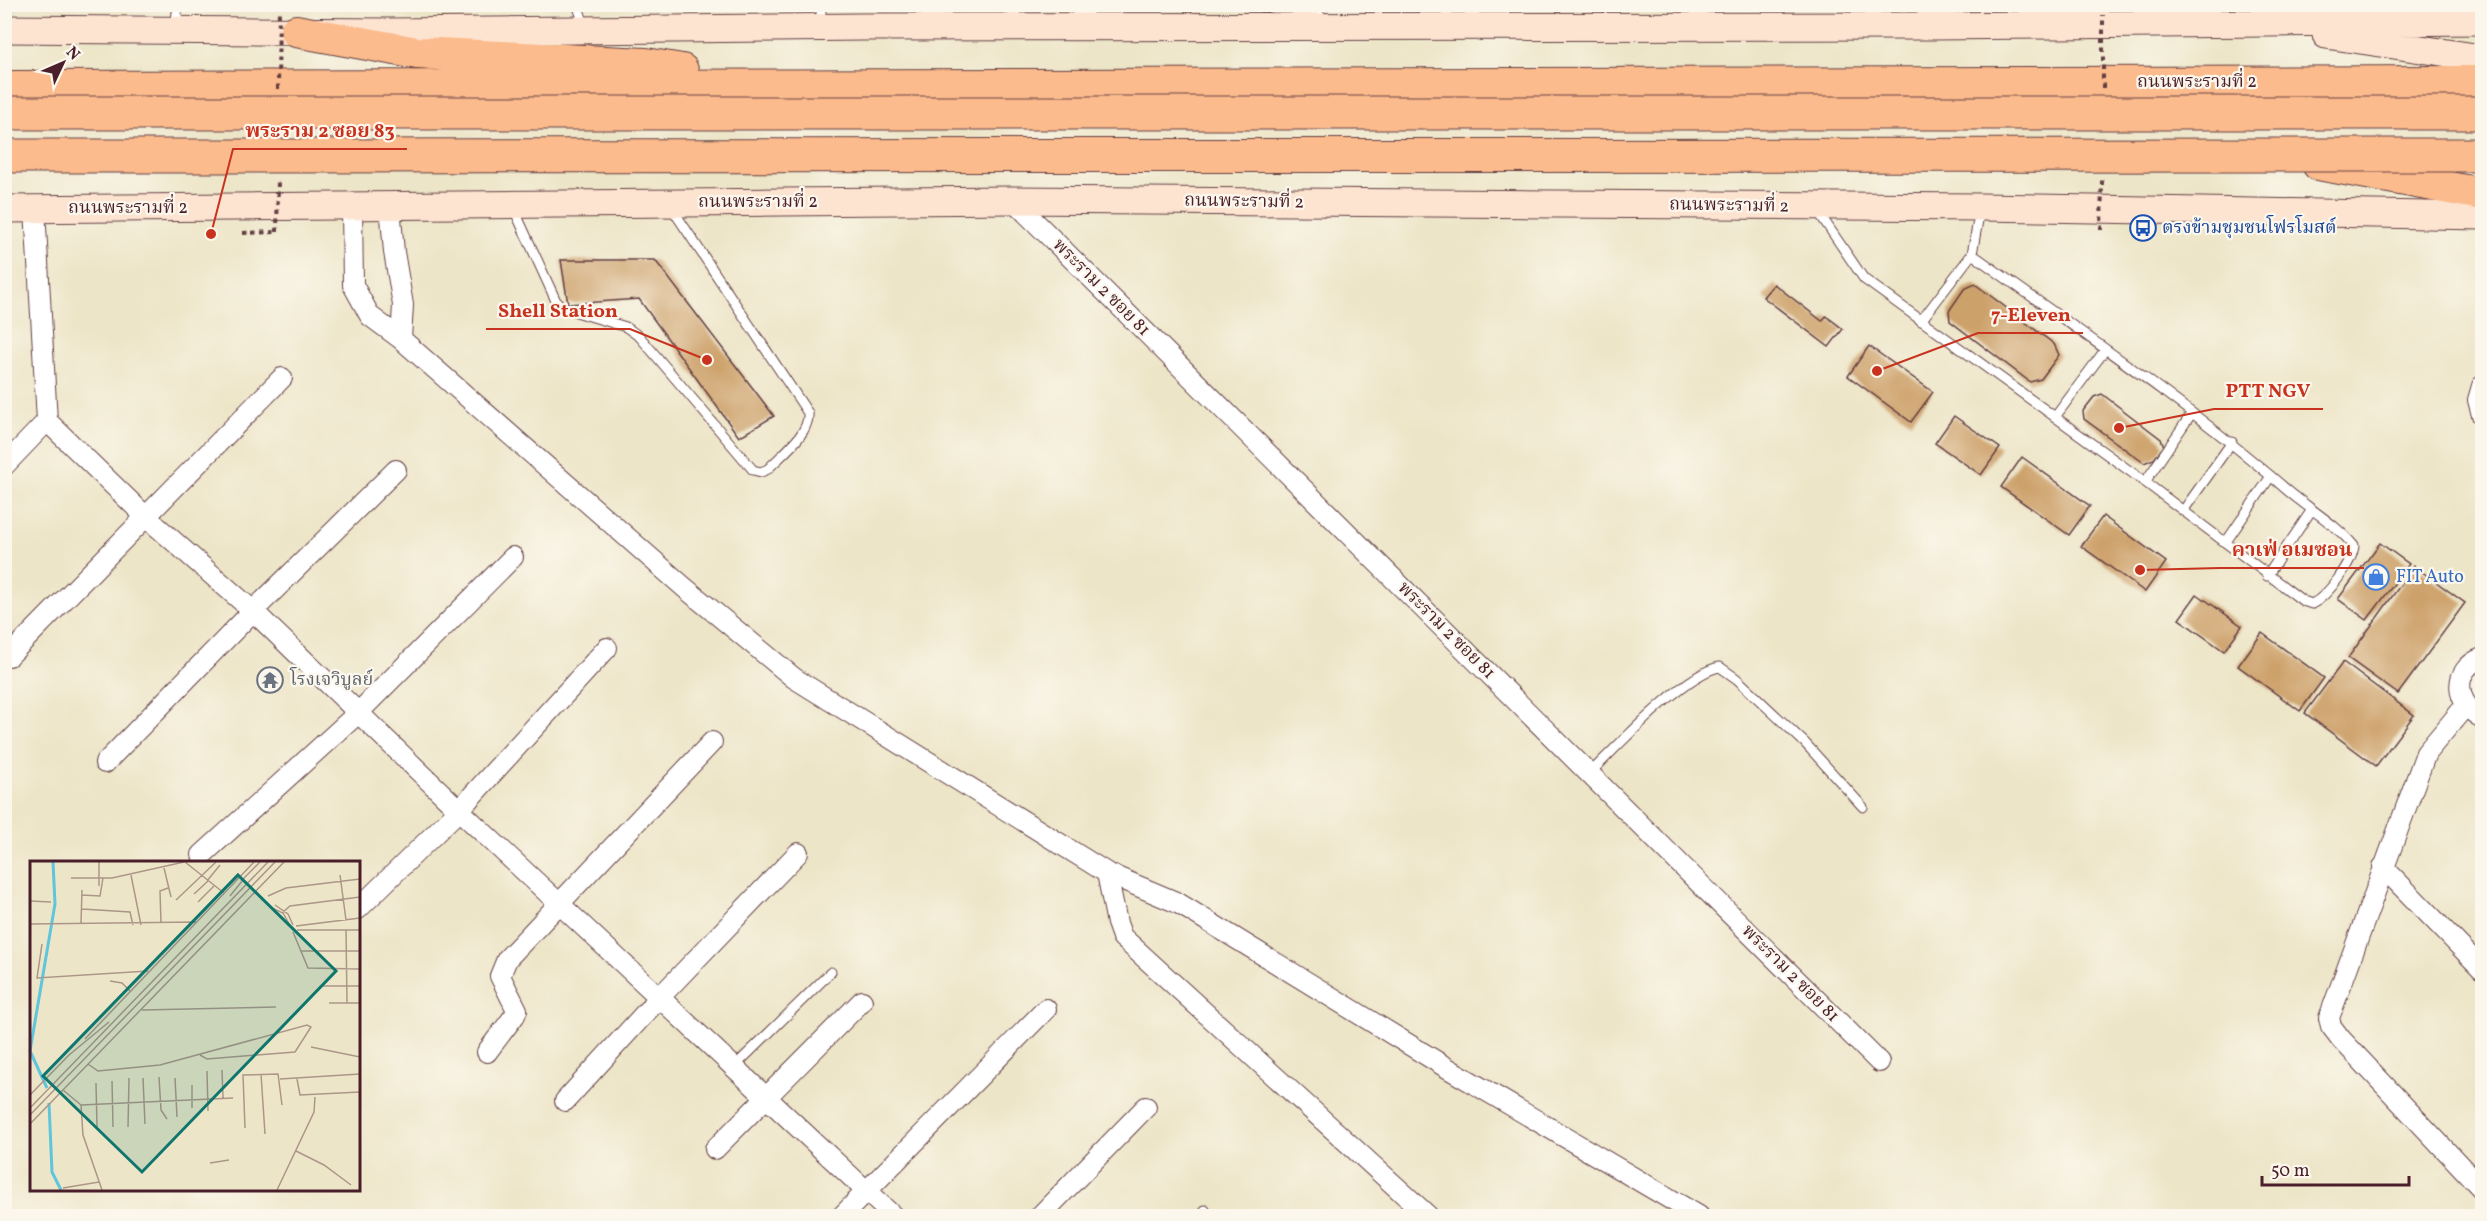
<svg xmlns="http://www.w3.org/2000/svg" width="2487" height="1221" font-family="Vollkorn,'Noto Serif Thai',serif">
  <rect width="100%" height="100%" fill="#fbf7ec"/>
  <filter id="ink" filterUnits="userSpaceOnUse"><feTurbulence type="fractalNoise" baseFrequency=".0167" numOctaves="2"/><feDisplacementMap in="SourceGraphic" scale="12" xChannelSelector="R" yChannelSelector="G"/><feConvolveMatrix kernelMatrix="1 2 1 2 8 2 1 2 1" color-interpolation-filters="sRGB"/></filter>
  <filter id="wash" filterUnits="userSpaceOnUse"><feTurbulence type="fractalNoise" baseFrequency=".008" numOctaves="4" result="noise"/><feDisplacementMap in="SourceGraphic" scale="24" xChannelSelector="R" yChannelSelector="G"/><feGaussianBlur stdDeviation="1.35" result="paint"/><feColorMatrix in="noise" values="0 0 0 0 0 0 0 0 0 0 0 0 0 0 0 0 0 1.4 0 .05"/><feComposite in="paint" operator="in"/></filter>
  <g filter="url(#wash)">
    <rect width="100%" height="100%" fill="#ede5c7"/>
    <g fill="none" stroke-linecap="round" stroke-linejoin="round">
      <path stroke="#5fc5dc" stroke-width="21" d="M4,8l3,-4"/>
    </g>
    <g id="blocks">
      <path fill="#cda16b" d="M561,260h94l119,156 -35,21 -100,-138 -71,5z
        M1774,284l48,37 4,-5 17,13 -14,18 -66,-50z
        M1975,284l79,60 5,11 -18,24 -11,3 -80,-61 -1,-10 15,-22z
        M1869,346l64,46 -22,30 -63,-46z
        M2102,394l59,45 3,7 -10,13 -10,4 -60,-44 -1,-8 11,-14z
        M1954,416l46,32 -19,27 -46,-32z
        M2022,457l68,49 -21,29 -68,-48z
        M2103,516l63,46 -21,30 -64,-46z
        M2380,543l29,21 -42,56 -29,-21z
        M2414,566l51,37 -67,91 -50,-36z
        M2197,594l45,32 -18,25 -45,-32z
        M2262,633l62,45 -24,33 -62,-45z
        M2343,662l71,53 -38,51 -71,-53z"/>
    </g>
  </g>
  <g filter="url(#ink)">
    <use href="#blocks" fill-opacity="0" stroke="#623d42" stroke-width="1.5"/>
    <g fill="none" stroke-linecap="round" stroke-linejoin="round">
      <g stroke="#623d42" stroke-width="11">
        <path id="service" d="M577,4l8,23
          M1010,4l10,20
          M821,25v-21
          M175,29l3,-25
          M513,207l43,94 7,7 63,19 14,10 113,133 8,2 7,-3c14,-15 42,-35 40,-56l-137,-206
          M1817,210l47,69 281,203 158,119 9,3c16,-8 40,-41 42,-58 -18,-22 -45,-37 -67,-56 -99,-86 -208,-159 -315,-236l8,-45
          M1921,321l51,-67
          M2055,417l50,-67
          M2145,482l47,-69
          M2183,511l49,-69
          M2226,542l45,-66
          M2267,576l44,-65
          M1589,774c27,-26 97,-102 131,-107l17,12 68,64 58,64
          M733,1068l98,-96
          M1205,1210l3,6"/>
      </g>
      <g stroke="#623d42" stroke-width="22">
        <path id="minor" d="M1082,4l1,23
          M1300,4l23,22
          M1928,4l4,22
          M2029,4v21
          M1013,200l866,862
          M390,206l4,46 9,53 -2,34
          M352,207l1,78 17,31 31,23 284,249 109,90 313,195 71,30 266,163 255,150
          M2482,386l-4,14 4,15
          M47,421l98,95 108,95 206,199 434,406
          M4,466l43,-45 -12,-212
          M9,656l273,-278
          M2482,658c-31,12 -27,46 0,60
          M2466,705l-40,48 -97,265 2,8 10,13 141,150
          M105,763l148,-152 143,-141
          M202,855l155,-141 156,-157
          M2383,867l99,102
          M1107,873l10,50 5,14 306,279
          M358,909l101,-99 148,-162
          M487,1052l28,-37 2,-5 -17,-34 7,-17 205,-217
          M565,1101l93,-102 140,-146
          M715,1149l147,-148
          M842,1216l204,-207
          M1040,1216l106,-109"/>
      </g>
      <g stroke="#623d42" stroke-width="29">
        <path id="secondary" d="M4,29l384,3 474,-5 1070,-1 550,-5
          M2326,35l156,23
          M4,209l1009,-9 967,7 502,9"/>
      </g>
      <g stroke="#623d42" stroke-width="34">
        <path id="trunk" d="M296,31l121,22 229,11 36,6
          M4,87l2478,-5
          M2318,164l164,30"/>
      </g>
      <path stroke="#623d42" stroke-width="4" stroke-dasharray="4.5 4.5" stroke-linecap="butt" d="M243,233l34,-1"/>
      <use href="#service" stroke="#fff" stroke-width="9"/>
      <use href="#minor" stroke="#fff" stroke-width="20"/>
      <use href="#secondary" stroke="#fde4d1" stroke-width="27"/>
      <use href="#trunk" stroke="#fbbb8c" stroke-width="32"/>
      <g stroke="#623d42" stroke-width="35" stroke-linecap="butt">
        <path id="motorway-bridge" d="M4,113h2478
          M4,156l2478,-1"/>
      </g>
      <path stroke="#623d42" stroke-width="4" stroke-dasharray="4.5 4.5" stroke-linecap="butt" d="M2103,88v-73
        M278,89l1,-83
        M2101,230l1,-50
        M277,232l1,-52"/>
      <use href="#motorway-bridge" stroke="#fbbb8c" stroke-width="33"/>
    </g>
  </g>
  <defs>
    <g id="bus-ring" transform="scale(1.35)"><circle r="9.5" fill="#fbf7ec" stroke="#1a4fb4" stroke-width="1.5"/><path d="M-5-6H5V4H4V6H2V4H-2V6H-4V4H-5ZM-3.5-4V0h7V-4ZM-3.5 1.2v1.5H-2V1.2ZM2 1.2v1.5H3.5V1.2Z" fill="#1a4fb4"/></g>
    <g id="shop-ring" transform="scale(1.35)"><circle r="9.5" fill="#fbf7ec" stroke="#3f7fe0" stroke-width="1.5"/><path d="M-5-2.5h2.3a2.7 3.5 0 0 1 5.4 0H5L5.5 6h-11ZM-1.5-2.5h3a1.5 2.3 0 0 0-3 0Z" fill="#3f7fe0"/></g>
    <g id="temple-ring" transform="scale(1.35)"><circle r="9.5" fill="#fbf7ec" stroke="#6b7280" stroke-width="1.5"/><path d="M0-6L5-2H3V0L6.5 2.5H4V6H1.5V3h-3V6H-4V2.5H-6.5L-3 0V-2H-5Z" fill="#6b7280"/></g>
  </defs>
  <g fill-rule="evenodd">
    <use href="#bus-ring" x="2143" y="228"/>
    <use href="#shop-ring" x="2376" y="577"/>
    <use href="#temple-ring" x="270" y="680"/>
  </g>
  <g text-anchor="middle" dominant-baseline="central" stroke-width="4.5" stroke-linejoin="round" paint-order="stroke">
    <g font-size="18" fill="#4a1f2b" stroke="#fbf7ec">
      <text x="2197" y="82">ถนนพระรามที่ 2</text>
      <text x="758" y="202">ถนนพระรามที่ 2</text>
      <text transform="translate(1244 202) rotate(1)">ถนนพระรามที่ 2</text>
      <text transform="translate(1729 206) rotate(1)">ถนนพระรามที่ 2</text>
      <text x="128" y="208">ถนนพระรามที่ 2</text>
      <text transform="translate(1101 288) rotate(45)">พระราม 2 ซอย 81</text>
      <text transform="translate(1446 631) rotate(45)">พระราม 2 ซอย 81</text>
      <text transform="translate(1790 974) rotate(45)">พระราม 2 ซอย 81</text>
    </g>
    <g font-size="18" fill="#164399" stroke="#fbf7ec" text-anchor="start">
      <text x="2162" y="228">ตรงข้ามชุมชนโฟรโมสต์</text>
    </g>
    <g font-size="18" fill="#366cbe" stroke="#fbf7ec" text-anchor="start">
      <text x="2396" y="577">FIT Auto</text>
    </g>
    <g font-size="18" fill="#5b616d" stroke="#fbf7ec" text-anchor="start">
      <text x="290" y="680">โรงเจวิบูลย์</text>
    </g>
  </g>
  <g transform="translate(30 861)">
    <rect width="330" height="330" fill="#ede5c7"/>
    <path fill="none" stroke="#5fc5dc" stroke-width="3" d="M17,227l-17,-37 25,-147 -2,-42M19,242l3,69 9,18"/>
    <path fill="none" stroke="#ac9689" stroke-width="1.5" d="M69,1v24M155,1l39,31M134,7l7,29M101,14l10,50M310,14l6,45M41,17h41l72,-16M177,20l13,-16M211,20l19,-19M164,33l14,-13M52,34l18,1 3,-18M200,35l13,-16M238,35l18,-8 74,-9M146,39l40,-38M0,40l21,1M168,41l16,-16M245,44l13,9 5,11M242,47l11,5 8,14M52,48l48,3 3,13M252,52l8,-7 70,-9M51,62l1,-33M131,62l-1,-32 8,-3M0,63l166,-2M266,65l64,-8M267,69h63M316,69l1,73M263,71l15,36 52,1M12,83l-5,34 111,-7M270,90h60M80,120l12,2 8,8M291,125h39M299,142h31M112,149l134,-3M55,178l169,-177M281,186l49,10M39,194l40,-33M58,203l10,7 62,-6 147,-40 4,2 -16,25 -88,7 -7,-4M192,209l1,28M177,210l1,40M231,213l4,60M129,216l2,33 6,9M113,217l2,46M145,217l2,39M250,218l80,-5M267,218l3,16 60,-3M82,220l1,46M66,222l1,44M162,224v23M33,229l18,15 2,30 19,55M0,234l40,-41M51,244l152,-7M0,247l238,-246M0,254l245,-253M0,263l254,-262M98,266l1,-49M215,267l-2,-53 35,-1 4,31M266,290l28,14 27,20M180,302l19,-3M33,327l36,-6M247,329l37,-78 1,-15"/>
    <path fill="#0f766e" fill-opacity="0.15" stroke="#0f766e" stroke-width="3" d="M208,14l98,96 -194,201 -99,-96z"/>
    <rect width="330" height="330" fill="none" stroke="#4a1f2b" stroke-width="3"/>
  </g>
  <path fill="none" stroke="#c8321e" stroke-width="2" d="M211 234L233 149H407M707 360L630 329H486M1877 371L1978 333H2083M2119 428L2214 409H2323M2140 570L2220 568H2364"/>
  <g fill="#c8321e" stroke="#fbf7ec" stroke-width="2">
    <circle cx="211" cy="234" r="6"/>
    <circle cx="707" cy="360" r="6"/>
    <circle cx="1877" cy="371" r="6"/>
    <circle cx="2119" cy="428" r="6"/>
    <circle cx="2140" cy="570" r="6"/>
  </g>
  <g font-size="20" text-anchor="middle" font-weight="bold" fill="#c8321e" stroke="#fbf7ec" stroke-width="4.5" stroke-linejoin="round" paint-order="stroke">
    <text x="320" y="137">พระราม 2 ซอย 83</text>
    <text x="558" y="317">Shell Station</text>
    <text x="2031" y="321">7-Eleven</text>
    <text x="2268" y="397">PTT NGV</text>
    <text x="2292" y="556">คาเฟ่ อเมซอน</text>
  </g>
  <rect width="2487" height="1221" fill="none" stroke="#fbf7ec" stroke-width="24"/>
  <g transform="translate(63 63) rotate(46)" stroke="#fbf7ec" stroke-width="4.5" paint-order="stroke">
  <path d="M0-4.5L10 22L0 15L-10 22Z" fill="#4a1f2b"/>
  <text y="-9" font-size="16" font-weight="bold" text-anchor="middle" fill="#4a1f2b">N</text>
  </g>
  <path d="M2262 1176v9h147v-9" fill="none" stroke="#4a1f2b" stroke-width="3"/>
  <text x="2271" y="1176" font-size="18" fill="#4a1f2b" stroke="#fbf7ec" stroke-width="4.5" paint-order="stroke">50 m</text>
</svg>
